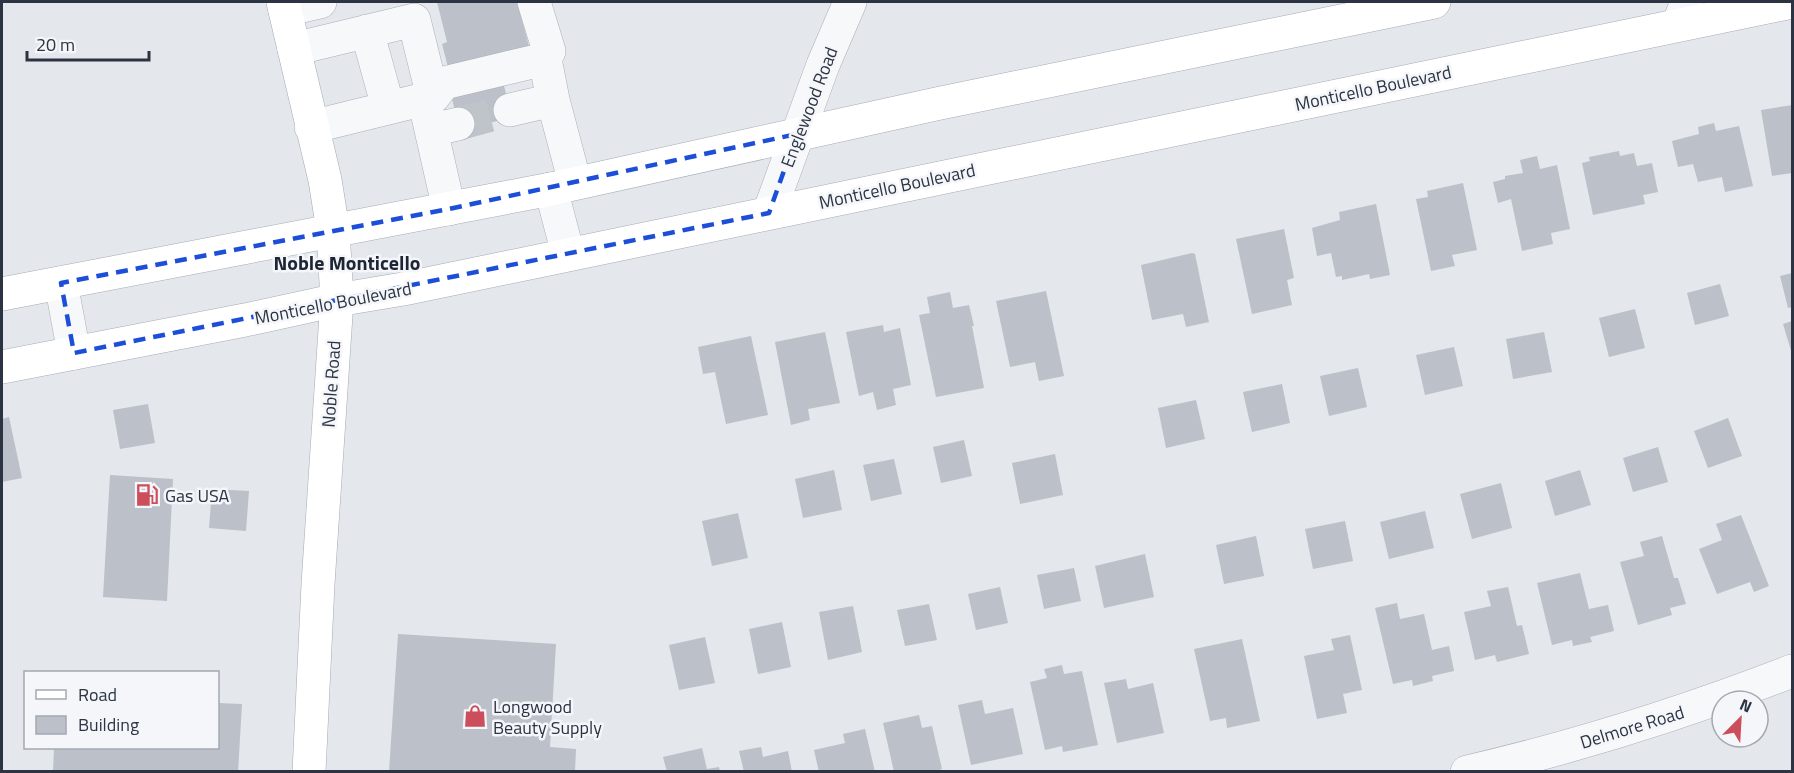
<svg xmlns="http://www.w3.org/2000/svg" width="1794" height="773" font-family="'Titillium Web',sans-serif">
  <rect width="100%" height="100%" fill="#e4e7ec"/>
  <path fill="#bbc0c9" d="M437,2h80l13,48 -80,25 -8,-31 5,-2z
    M501,74l11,43 -52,14 -11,-44z
    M1792,105v68l-20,3 -11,-66z
    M1714,123l2,8 23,-5 14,60 -28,6 -3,-15 -24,5 -5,-18 -15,3 -6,-26 27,-7 -1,-7z
    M1619,151l1,5 14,-3 3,13 15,-3 6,29 -15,3 2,9 -52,11 -11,-52 8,-2 -1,-4z
    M1537,156l3,13 17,-4 13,64 -19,4 2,11 -31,7 -11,-52 -13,4 -5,-21 12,-3v-3l18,-3 -3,-13z
    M1463,183l14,67 -25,5 3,11 -24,5 -15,-72 12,-2 -1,-6z
    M1376,204l14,71 -20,4 -1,-5 -27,6v-4l-6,1 -5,-24 -14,3 -5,-28 28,-8 -1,-8z
    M1284,229l10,49 -7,2 5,25 -40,9 -16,-75z
    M1192,253l3,1 14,68 -23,5 -3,-13 -31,6 -11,-55z
    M1792,273v34l-4,1 -8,-32z
    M1720,284l9,32 -34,9 -8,-32z
    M1046,291l18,85 -25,5 -4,-19 -25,5 -14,-66z
    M950,292l3,16 16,-3 5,21h-2l12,62 -48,9 -17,-82 11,-2 -3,-16z
    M1635,309l10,39 -36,9 -10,-39z
    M1792,321v33l-9,-30z
    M883,325l1,7 16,-4 11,57 -18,4 3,16 -19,5 -4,-18 -14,4 -13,-64z
    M825,332l15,71 -32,6 2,11 -19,5 -16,-83z
    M1544,332l8,40 -39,7 -7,-40z
    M751,336l17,79 -42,9 -11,-52 -12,2 -5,-27z
    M1454,347l9,39 -38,9 -9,-40z
    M1358,368l9,39 -38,9 -9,-40z
    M1282,384l8,39 -38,9 -9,-40z
    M1196,400l9,39 -39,9 -8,-40z
    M148,404l7,39 -35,6 -7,-39z
    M9,417l13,61 -20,4v-63z
    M1728,418l14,38 -34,12 -14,-37z
    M964,440l8,36 -31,7 -8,-36z
    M1658,447l10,35 -35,10 -10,-34z
    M1055,454l8,41 -43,9 -8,-41z
    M894,459l8,35 -31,7 -8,-36z
    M834,470l8,40 -39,8 -8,-39z
    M1580,470l11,35 -36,11 -10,-35z
    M110,475l63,4 -6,122 -64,-4z
    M1501,483l11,45 -40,11 -12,-45z
    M212,489l37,2 -3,40 -37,-3z
    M1425,511l9,37 -45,11 -9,-37z
    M738,513l10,45 -36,8 -10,-45z
    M1741,515l28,71 -15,6 -4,-10 -33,12 -18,-45 23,-9 -6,-16z
    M1345,521l8,40 -40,8 -8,-40z
    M1256,536l8,40 -40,8 -8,-39z
    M1662,536l12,42h4l8,26 -16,4 2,7 -34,10 -18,-63 24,-6 -4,-14z
    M1145,554l9,43 -50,11 -9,-42z
    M1074,568l7,33 -37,8 -7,-34z
    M1580,573l9,36 19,-4 6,26 -24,6 2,5 -19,4 -1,-6 -20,5 -15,-62z
    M1000,587l8,36 -32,7 -8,-36z
    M1508,587l9,39 5,-1 7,29 -32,8 -2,-7 -20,5 -11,-48 27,-6 -4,-15z
    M1397,603l3,16 24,-5 8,36 17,-4 5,25 -22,5 1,5 -20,5 -1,-6 -19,4 -18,-76z
    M929,604l8,36 -32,6 -8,-36z
    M853,606l9,46 -34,8 -9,-48z
    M782,622l9,45 -33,7 -9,-45z
    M398,634l158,10 -6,103 26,2 -1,23h-186z
    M1350,635l12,55 -19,4 4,19 -30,6 -13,-63 30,-6 -3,-11z
    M705,637l10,46 -36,7 -10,-45z
    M1242,639l18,82 -33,7 -1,-10 -16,3 -16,-72z
    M1062,665l2,9 18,-3 16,74 -35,7 -1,-6 -17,4 -15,-68 17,-4 -3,-9z
    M1126,679l2,10 25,-6 11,50 -47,10 -13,-60z
    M982,700l3,14 28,-6 10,46 -52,11 -13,-60z
    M218,703l24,1 -4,68h-185l1,-24h164z
    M919,715l3,13 10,-2 10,43 -10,3h-38l-11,-49z
    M865,729l10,43h-56l-5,-22 31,-7 -2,-9z
    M761,747l2,10 25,-6 4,21h-48l-5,-21z
    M702,748l5,21 12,-2 1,5h-53l-4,-15z"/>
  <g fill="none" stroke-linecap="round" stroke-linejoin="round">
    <path stroke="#bfc3ca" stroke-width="33" stroke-dasharray="33 16" stroke-linecap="butt" d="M458,124l52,-14"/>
    <g stroke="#a9aeb6" stroke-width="34">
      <path id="minor" d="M534,2l15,49 -4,8
        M285,10l35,-8
        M1678,25l9,-23
        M367,31l21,76
        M294,49l120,-29 19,77
        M424,99l25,110
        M510,110l43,-10
        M311,127l122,-30 11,-14 101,-24 8,41 22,83
        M431,130l27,-6
        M551,189l17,65
        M769,213l54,-148 27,-63
        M61,283l13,70
        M1467,772c112,-26 219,-60 325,-101"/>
    </g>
    <g stroke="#a4abb7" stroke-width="34">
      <path id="major" d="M283,2l42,178 8,50 4,70 -19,284 -9,188
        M2,294l549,-105 385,-85 498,-102
        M2,367l243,-47 92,-20 66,-11 1389,-287"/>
    </g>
    <use href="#minor" stroke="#f7f8fa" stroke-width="33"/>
    <use href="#major" stroke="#fff" stroke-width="33"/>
  </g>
  <path fill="none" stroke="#1d4ed8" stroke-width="4.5" stroke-dasharray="12 8" stroke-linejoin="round" d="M797,134l-28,79 -695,140 -13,-70 388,-74z"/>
  <defs>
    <g id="fuel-bare" transform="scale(1.8)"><path d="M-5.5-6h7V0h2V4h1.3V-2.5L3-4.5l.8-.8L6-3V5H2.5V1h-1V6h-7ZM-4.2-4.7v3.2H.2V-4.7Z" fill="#cc4e5b" stroke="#f4f6f9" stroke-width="2.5" paint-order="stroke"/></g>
    <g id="shop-bare" transform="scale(1.8)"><path d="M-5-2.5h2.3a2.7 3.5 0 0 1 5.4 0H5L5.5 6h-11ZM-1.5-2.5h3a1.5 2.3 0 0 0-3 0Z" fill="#cc4e5b" stroke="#f4f6f9" stroke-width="2.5" paint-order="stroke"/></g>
  </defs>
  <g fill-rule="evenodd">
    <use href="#fuel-bare" x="147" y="495"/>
    <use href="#shop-bare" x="475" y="716"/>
  </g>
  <g text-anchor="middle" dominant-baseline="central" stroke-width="5" stroke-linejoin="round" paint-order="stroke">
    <g font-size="18" fill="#2c3444" stroke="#f4f6f9">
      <text transform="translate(1373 88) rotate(-12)">Monticello Boulevard</text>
      <text transform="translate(809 107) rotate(-69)">Englewood Road</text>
      <text transform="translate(897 186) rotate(-12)">Monticello Boulevard</text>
      <text transform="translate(333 303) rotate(-11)">Monticello Boulevard</text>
      <text transform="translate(331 384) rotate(-86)">Noble Road</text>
      <text transform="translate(1632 727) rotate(-17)">Delmore Road</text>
    </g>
    <g font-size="18" fill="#2c3444" stroke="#f4f6f9" text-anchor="start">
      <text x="165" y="495">Gas USA</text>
      <text x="493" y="706">Longwood<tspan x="493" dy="21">Beauty Supply</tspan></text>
    </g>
    <g font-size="20" font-weight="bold" fill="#1e2535" stroke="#f4f6f9">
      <text x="347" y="262">Noble Monticello</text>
    </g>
  </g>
  <rect width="1794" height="773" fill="none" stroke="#2c3444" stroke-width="6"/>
  <rect x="24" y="671" width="195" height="78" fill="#f4f6f9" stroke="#a4a8b1" stroke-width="1.5"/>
  <rect x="36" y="690" width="30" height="9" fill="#ffffff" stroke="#a4a8b1" stroke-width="1.5"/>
  <text x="78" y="701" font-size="18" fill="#2c3444">Road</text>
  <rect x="36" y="716" width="30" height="18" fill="#bbc0c9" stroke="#a4a8b1" stroke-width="1.5"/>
  <text x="78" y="731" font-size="18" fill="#2c3444">Building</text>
  <g transform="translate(1740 719) rotate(24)"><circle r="28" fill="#f4f6f9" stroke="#a4a8b1" stroke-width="1.5"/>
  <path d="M0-4.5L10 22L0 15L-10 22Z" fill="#cc4e5b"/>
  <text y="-9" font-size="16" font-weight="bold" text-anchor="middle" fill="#2c3444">N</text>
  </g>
  <path d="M27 51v9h122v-9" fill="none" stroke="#2c3444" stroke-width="3"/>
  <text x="36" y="51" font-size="18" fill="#2c3444" stroke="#f4f6f9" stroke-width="4.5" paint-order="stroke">20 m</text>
</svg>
